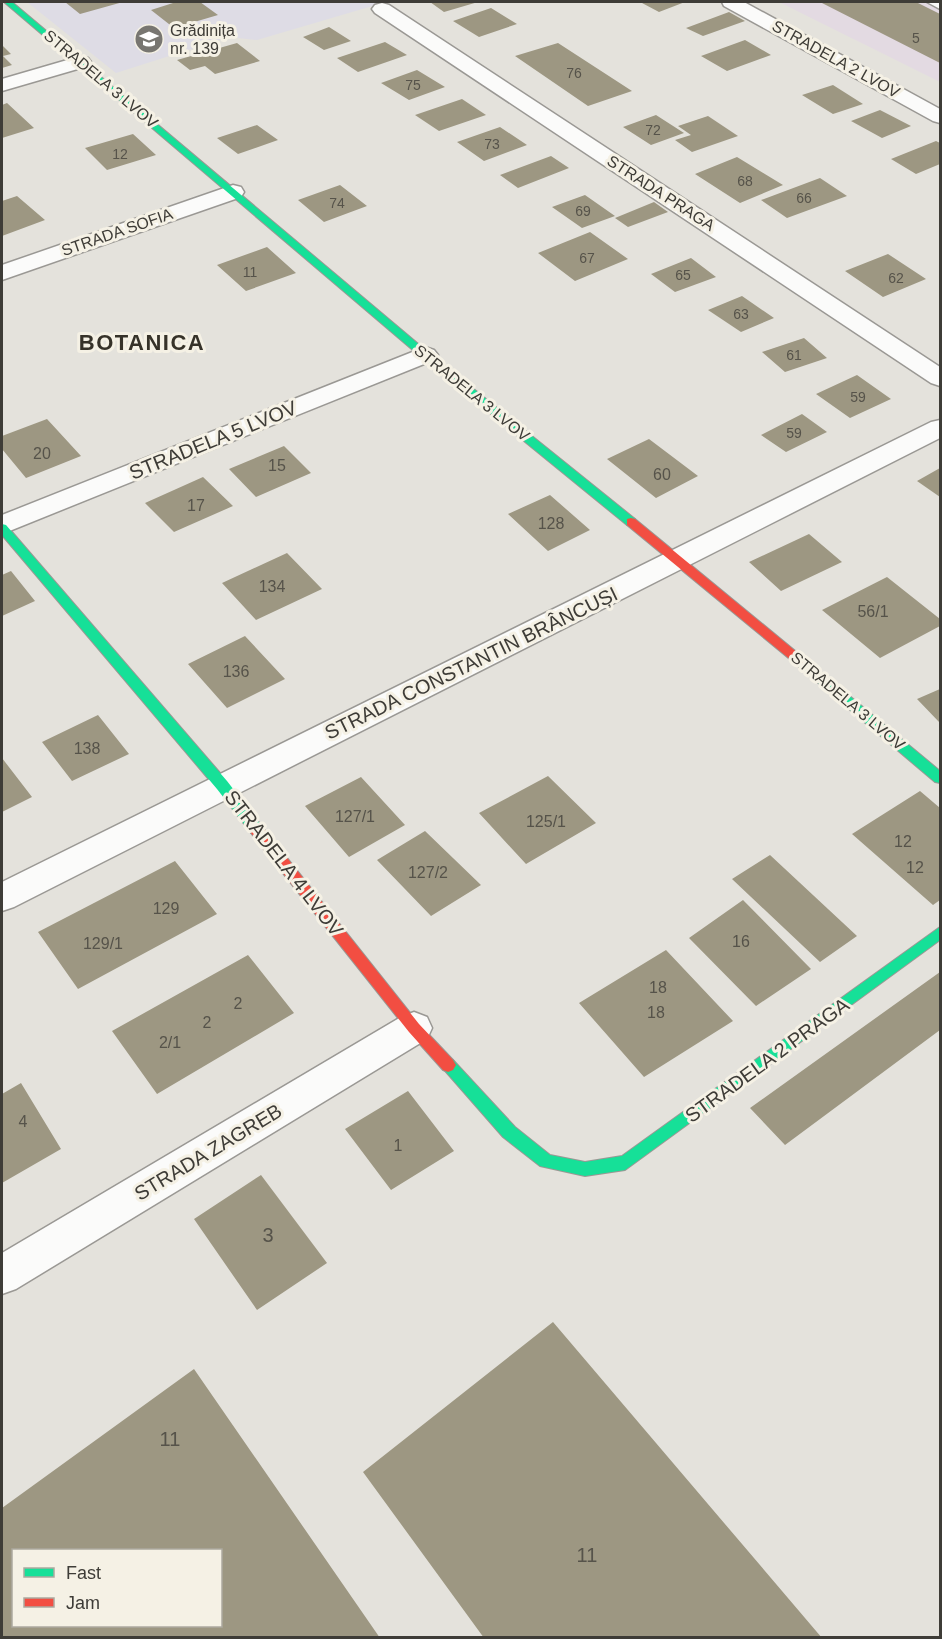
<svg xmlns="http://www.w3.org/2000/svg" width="942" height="1639" font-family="Arial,sans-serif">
  <rect width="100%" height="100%" fill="#e4e2dc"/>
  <path fill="#e3dae2" d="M779,2h161v80z"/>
  <path fill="#dedce5" d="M27,2h359l-129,38 -28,-3 -113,36z"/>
  <path fill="#9d9782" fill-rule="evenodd" d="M65,2h58l-43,12z
    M171,2h29l18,13 -44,13 -23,-18 22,-7z
    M430,2h48l-34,10z
    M647,2h38l-26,10 -17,-9z
    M820,2h96l24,12v49z
    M491,8l26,16 -38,13 -26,-16z
    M729,12l16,9 -42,15 -17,-8z
    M329,27l22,14 -27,9 -21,-13z
    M745,40l26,15 -44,16 -26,-15z
    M385,42l22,13 -49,17 -21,-14z
    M237,43l23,18 -45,13 -10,-8 -15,4 -13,-10z
    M558,43l74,48 -44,15 -73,-50z
    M2,45l9,9 -8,2 9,9 -10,3z
    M417,70l28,17 -36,13 -28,-17z
    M833,85l30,19 -30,10 -31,-19z
    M462,99l24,16 -47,16 -24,-16z
    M7,103l27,25 -32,10v-33z
    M880,110l31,16 -29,12 -31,-17z
    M656,115l28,18 -33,12 -28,-18z
    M708,116l30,20 -46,16 -17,-12 16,-5 -13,-9z
    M257,125l21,15 -40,14 -21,-16z
    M500,127l27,18 -43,16 -27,-19z
    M133,134l23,21 -49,15 -22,-22z
    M936,141l4,2v21l-24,10 -25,-15z
    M551,156l18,12 -51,20 -18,-13z
    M737,157l46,28 -43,18 -45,-29z
    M820,178l27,18 -60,22 -26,-18z
    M340,185l27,21 -43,16 -26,-22z
    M585,195l30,21 -33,12 -30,-21z
    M17,196l28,24 -43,16v-35z
    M654,202l14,10 -40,15 -13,-9z
    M590,232l38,27 -53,22 -37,-28z
    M267,247l29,26 -50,18 -29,-26z
    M888,254l38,25 -43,18 -38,-26z
    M691,258l25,19 -41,15 -24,-18z
    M742,296l32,22 -33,14 -33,-22z
    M804,338l23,20 -42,14 -23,-20z
    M857,375l34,24 -41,19 -34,-24z
    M802,414l25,18 -41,20 -25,-17z
    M47,419l34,37 -55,22 -24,-29v-13z
    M649,439l49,37 -42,22 -49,-39z
    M284,446l27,27 -55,24 -27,-28z
    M940,468v29l-23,-16z
    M203,477l30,29 -59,26 -29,-29z
    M550,495l40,35 -42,21 -40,-37z
    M809,534l33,28 -61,29 -32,-29z
    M287,553l35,36 -66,31 -34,-37z
    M11,571l24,30 -33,15v-41z
    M887,577l53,42v7l-60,32 -58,-48z
    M245,636l40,43 -58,29 -39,-44z
    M940,689v34l-23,-24z
    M98,715l31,39 -57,27 -30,-39z
    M2,758l30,39 -30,15z
    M548,776l48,47 -70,41 -47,-51z
    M361,777l44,48 -56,32 -44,-51z
    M920,791l20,17v92l-7,5 -81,-71z
    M425,831l56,54 -50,31 -54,-56z
    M770,855l87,81 -37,26 -88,-83z
    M175,861l42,53 -139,75 -40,-57z
    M743,900l68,69 -55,37 -67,-68z
    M666,950l67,71 -89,56 -65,-74z
    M248,955l46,58 -137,81 -45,-63z
    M940,972v58l-155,115 -35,-37z
    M21,1083l40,66 -59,34v-89z
    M408,1091l46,60 -63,39 -46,-61z
    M261,1175l66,88 -70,47 -63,-91z
    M553,1322l269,316h-338l-121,-166z
    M194,1369l186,269h-378v-130zM14,1550h206v76h-206z"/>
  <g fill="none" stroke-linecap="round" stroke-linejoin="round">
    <g stroke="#9a9894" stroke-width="3">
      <path id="lane" d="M927,2h13v7z"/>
    </g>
    <g stroke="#9a9894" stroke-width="3">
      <path id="street" d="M722,2h22l196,107v14l-7,-2 -209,-115z
        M382,3l7,2 551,362v19l-9,-3 -556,-370 -3,-4 3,-4z
        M81,56l7,2 3,4 -3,4 -86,25v-12z
        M233,185l8,2 3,5 -3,5 -239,83v-15z
        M425,347l9,3 4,5 -4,5 -432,174v-19z
        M940,420v18l-926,469 -12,4v-29l929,-460z
        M414,1012l13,5 5,11 -5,11 -411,250 -14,5v-41l399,-236z"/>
    </g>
    <g stroke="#9a9894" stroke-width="2">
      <path id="fast" d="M4,2h8l417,351 206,166v6h-8l-206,-168z
        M2,524l4,1 221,256 34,44 2,4 -2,4h-10l-34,-44 -215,-254z
        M801,658l4,1 135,112v12l-5,-1 -138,-117 -2,-3z
        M940,927v13l-315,230 -40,6 -45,-10 -37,-29 -63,-72 3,-5 5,-2 5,2 62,67 35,28 35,7 37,-6z"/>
    </g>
    <g stroke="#9a9894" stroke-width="2">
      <path id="jam" d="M631,518l4,1 170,140 2,3 -2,3h-8l-170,-140v-6z
        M256,824l5,1 158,199 34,36 3,5 -3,5 -5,2 -5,-2 -34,-38 -158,-199 -2,-4 2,-4z"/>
    </g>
    <use href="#lane" fill="#fbfbfa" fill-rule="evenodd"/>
    <use href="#street" fill="#fbfbfa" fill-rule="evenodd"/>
    <use href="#fast" fill="#16e098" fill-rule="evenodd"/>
    <use href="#jam" fill="#f24e42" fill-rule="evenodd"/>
  </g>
  <defs>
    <g id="school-disc" transform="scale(1.5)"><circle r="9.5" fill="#787671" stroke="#f5f1e5"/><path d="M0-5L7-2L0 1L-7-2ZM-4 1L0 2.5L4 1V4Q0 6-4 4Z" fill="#fff"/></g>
  </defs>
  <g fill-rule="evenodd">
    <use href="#school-disc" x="149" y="39"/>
  </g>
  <g text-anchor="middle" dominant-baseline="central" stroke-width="6" stroke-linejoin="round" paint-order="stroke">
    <g font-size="14" fill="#56534a">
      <text x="916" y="38">5</text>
      <text x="574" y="73">76</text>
      <text x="413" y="85">75</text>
      <text x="653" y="130">72</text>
      <text x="492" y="144">73</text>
      <text x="120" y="154">12</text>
      <text x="745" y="181">68</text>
      <text x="804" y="198">66</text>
      <text x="337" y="203">74</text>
      <text x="583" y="211">69</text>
      <text x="587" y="258">67</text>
      <text x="250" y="272">11</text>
      <text x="683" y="275">65</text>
      <text x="896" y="278">62</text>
      <text x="741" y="314">63</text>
      <text x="794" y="355">61</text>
      <text x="858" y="397">59</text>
      <text x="794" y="433">59</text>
    </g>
    <g font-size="16" fill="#3e3c37" stroke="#f5f1e5" text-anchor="start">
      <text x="170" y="30">Grădinița<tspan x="170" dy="18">nr. 139</tspan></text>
    </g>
    <g font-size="16" fill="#3e3c37" stroke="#f5f1e5">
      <text transform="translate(836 59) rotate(29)">STRADELA 2 LVOV</text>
      <text transform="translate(101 79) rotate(40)">STRADELA 3 LVOV</text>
      <text transform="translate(661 193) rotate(33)">STRADA PRAGA</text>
      <text transform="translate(117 232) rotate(-19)">STRADA SOFIA</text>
      <text transform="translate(472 393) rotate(39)">STRADELA 3 LVOV</text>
      <text transform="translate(848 701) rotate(40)">STRADELA 3 LVOV</text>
    </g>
    <g font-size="16" fill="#56534a">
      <text x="42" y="453">20</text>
      <text x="277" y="465">15</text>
      <text x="662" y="474">60</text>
      <text x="196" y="505">17</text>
      <text x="551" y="523">128</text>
      <text x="272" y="586">134</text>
      <text x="873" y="611">56/1</text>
      <text x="236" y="671">136</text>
      <text x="87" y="748">138</text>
      <text x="355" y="816">127/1</text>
      <text x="546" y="821">125/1</text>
      <text x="903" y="841">12</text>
      <text x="915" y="867">12</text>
      <text x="428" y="872">127/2</text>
      <text x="166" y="908">129</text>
      <text x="741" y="941">16</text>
      <text x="103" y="943">129/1</text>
      <text x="658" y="987">18</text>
      <text x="238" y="1003">2</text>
      <text x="656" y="1012">18</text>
      <text x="207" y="1022">2</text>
      <text x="170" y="1042">2/1</text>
      <text x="23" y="1121">4</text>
      <text x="398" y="1145">1</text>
    </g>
    <g font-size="20" fill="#3e3c37" stroke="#f5f1e5">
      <text transform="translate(213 440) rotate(-22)">STRADELA 5 LVOV</text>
      <text transform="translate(471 663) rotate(-26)">STRADA CONSTANTIN BRÂNCUȘI</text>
      <text transform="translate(284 863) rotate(52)">STRADELA 4 LVOV</text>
      <text transform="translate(767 1060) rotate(-36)">STRADELA 2 PRAGA</text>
      <text transform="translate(208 1152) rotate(-31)">STRADA ZAGREB</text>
    </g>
    <g font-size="20" fill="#56534a">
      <text x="268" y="1235">3</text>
      <text x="170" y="1439">11</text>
      <text x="587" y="1555">11</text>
    </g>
    <g font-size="22" font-weight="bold" letter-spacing="1.5" fill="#363229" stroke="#f5f1e5">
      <text x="142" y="342">BOTANICA</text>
    </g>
  </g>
  <rect width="942" height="1639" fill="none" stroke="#3e3c37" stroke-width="6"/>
  <rect x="12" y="1549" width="210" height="78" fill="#f5f1e5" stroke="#aca99f" stroke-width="1.5"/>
  <rect x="24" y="1568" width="30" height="9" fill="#16e098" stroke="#aca99f" stroke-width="1.5"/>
  <text x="66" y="1579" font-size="18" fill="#3e3c37">Fast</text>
  <rect x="24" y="1598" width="30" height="9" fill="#f24e42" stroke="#aca99f" stroke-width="1.5"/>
  <text x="66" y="1609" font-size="18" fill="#3e3c37">Jam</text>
</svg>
